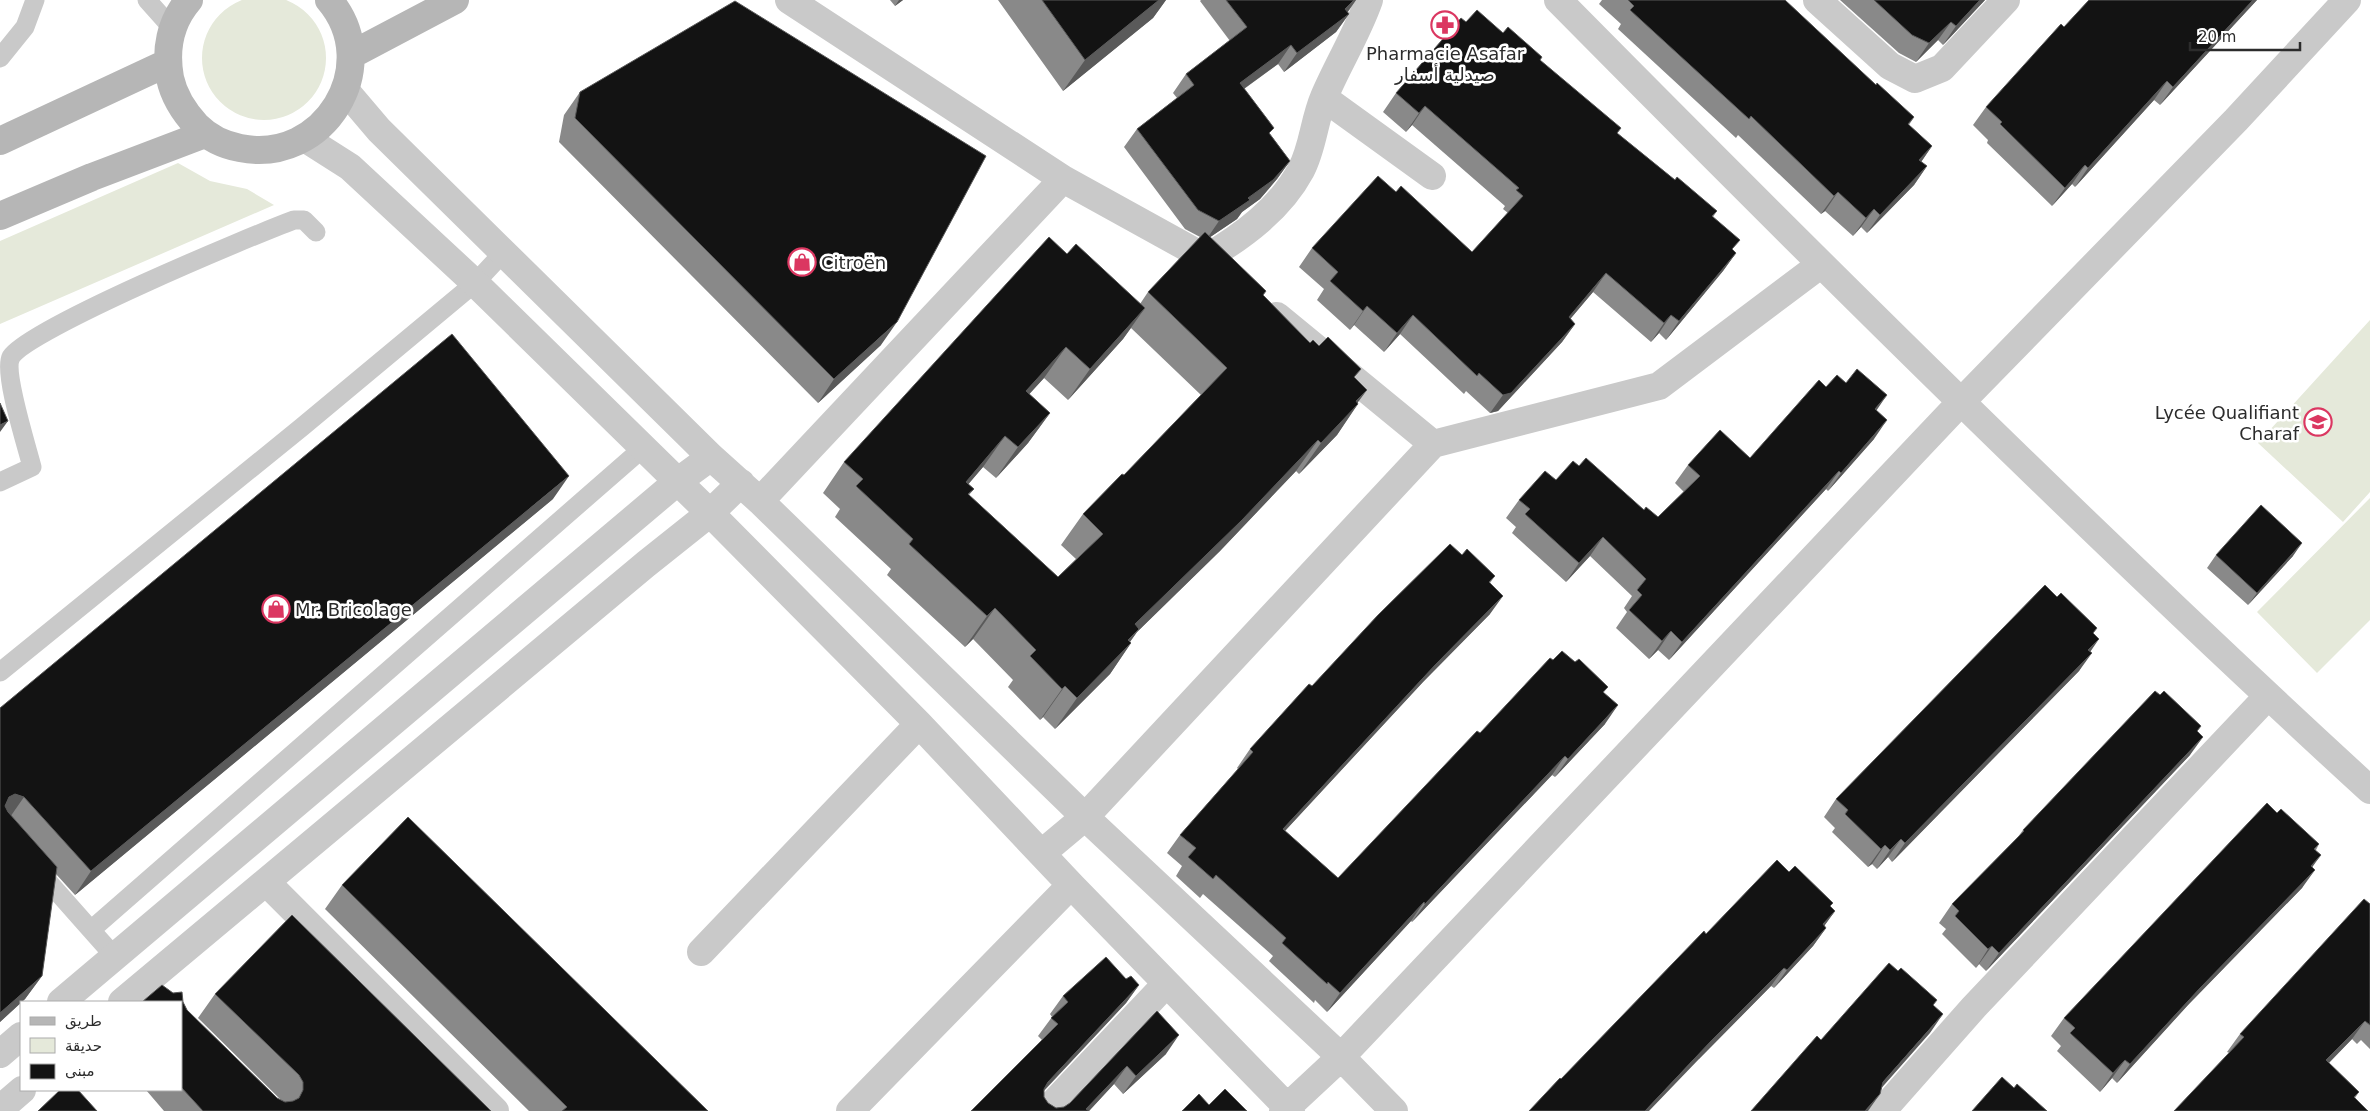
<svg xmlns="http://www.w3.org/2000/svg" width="2370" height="1111" font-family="'DejaVu Sans','Noto Naskh Arabic',sans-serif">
  <rect width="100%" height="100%" fill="#fff"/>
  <path fill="#e5e9da" d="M202 58a62 62 0 1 1 124 0a62 62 0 1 1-124 0Z
    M178,163l32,18 37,8 27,16 -274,119v-83z
    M2370,320v172l-27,30 -85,-79z
    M2370,498v122l-53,53 -60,-61z"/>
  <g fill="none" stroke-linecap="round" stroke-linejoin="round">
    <path stroke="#c9c9c9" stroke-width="19" d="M147,0l25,28
      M0,58l25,-31 10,-27
      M0,482l32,-15c-5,-20 -29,-95 -21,-110 17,-28 240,-121 283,-137h10l12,12
      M0,672l302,-245 173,-144 27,-29
      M37,869l54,61
      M115,957l-24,-27 552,-482"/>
    <path stroke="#c9c9c9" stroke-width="28" d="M789,0l274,179 143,79 14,11
      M1558,0c266,269 534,535 812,790
      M1817,0l73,66 25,13 27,-11 64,-68
      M345,90l34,40 332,327 49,44 325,316 256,240 53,54
      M1324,98l108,78
      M306,139l44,28 125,116 235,230 209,211 152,161 220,226
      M1206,258c37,-22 74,-49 95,-88 12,-22 13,-50 23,-73 14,-33 33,-63 45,-97
      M1277,316l156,128 226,-58 161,-121
      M760,501l303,-322
      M1042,853l43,-36 348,-373
      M266,882l229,229
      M701,952l218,-228
      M61,1002l616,-520 34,-25
      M122,1002l524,-438 64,-51 31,-30
      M0,1054l21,-18
      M0,1109l22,-19
      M850,1111l221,-226
      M1046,1111l120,-127
      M1283,1111l58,-54 619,-654 276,-283 111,-120
      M1882,1111l92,-104 294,-311"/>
    <path stroke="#b6b6b6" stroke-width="28" d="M189,0c-19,22 -24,50 -19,78 4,19 14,34 27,48 12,12 27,19 43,22 84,17 145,-82 89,-148
      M351,55l104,-55
      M0,141l167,-78
      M0,216l92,-39 113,-43"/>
  </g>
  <path fill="#898989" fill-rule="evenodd" d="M890,0h13l-8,6z
    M998,0h168l-13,18 -90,73z
    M1201,0h155l-8,12 1,2 -13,18 -52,40 -6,-8 -34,25 26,45 20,27 -13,18 -17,20 -18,13 -5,7 -27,18 53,59 47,47 9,3 36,32 3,25 -21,32 -38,39 -3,-3 -76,80 -83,81 -7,10 1,1 -21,31 -55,55 -12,-12 -3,3 -32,-33 5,-7 -40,-41 -8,8 -78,-72 4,-6 -56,-52 5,-8 -17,-16 21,-31 223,-208 73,50 8,-12 52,-55 -15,-8 -61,-82 13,-18 40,-31 -4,-5 13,-19 44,-33 -30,-40zM1131,328l70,67 -77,80 -41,39 -22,31 15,14 -18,18 -89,-82 5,-6 -6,-5 15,-17 13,11 32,-35 22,-30 -21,-19 15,-16 24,22 55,-61z
    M1602,0h183l91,85 38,32 -5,8 23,21 -11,16 6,4 -13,19 -47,48 -6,-6 -8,9 -28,-25 -4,3 -83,-79 -2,3 -118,-109 3,-5 -22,-20z
    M1840,0h145l-42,45 -5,-5 -22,22 -17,-9z
    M2089,0h168l-97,105 -6,-5 -79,87 -3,-3 -20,22 -65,-63 1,-3 -15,-15 13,-18 78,-80z
    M1466,22l37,11 37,28 77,72 58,47 42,31 -4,6 20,33 3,3 -13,18 -57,69 -7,-7 -8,9 -58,-50 -23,27 5,5 -13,18 -64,69 -8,2 -24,-22 -2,3 -64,-60 -16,18 -30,-27 -4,5 -33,-30 7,-11 -25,-22 13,-19 84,-56 76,60 36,-39 -5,-4 2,-3 -93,-81 -6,7 -23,-20 13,-19z
    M580,92l301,253 -63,58 -259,-261 5,-27z
    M1826,387l50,23 -2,29 -46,52 -2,-2 -157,171 -11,-10 -9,9 -33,-31 11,-16 -3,-4 8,-12 -42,-40 -24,26 -54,-49 4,-6 -10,-9 13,-18 37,-20 88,30 14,7 26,-25 -9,-9 13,-18 62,-7z
    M553,499l-478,396 -19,-21 -14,102 -17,23 -25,23v-314z
    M1462,555l33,21 -5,7v31l-67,68 -138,149 53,47 215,-218 22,2 33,25 -4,5 1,32 -50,53 -3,-2 -140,147 -1,-1 -84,91 -12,-12 -1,3 -45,-42 4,-5 -70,-62 -3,4 -24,-22 6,-10 -15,-13 13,-18 58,-66 -1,-1 13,-19 62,-63z
    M2216,555l77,1 -45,49 -41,-37z
    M2093,634l-3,17 -11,20 -187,191 -4,-5 -11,12 -5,-5 -4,3 -36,-35 3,-4 -11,-11 12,-18z
    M2160,695l41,31 -4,5 -7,24 -204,216 -7,-7 -3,4 -34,-34 4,-5 -7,-6 13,-19 63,-63 8,-11z
    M2277,813l42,31 -3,6 -4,17 -10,21 -114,117 -71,78 -5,-5 -12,14 -43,-41 4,-5 -10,-10 13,-18z
    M1789,872l46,39 -11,15 2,2 -13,18 -39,42 -3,-2 -72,73 -138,20 145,-145z
    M342,885l366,226h-179l-204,-202z
    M2370,904v145l-9,-9 -4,4 -5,-5 -23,24 30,29 -4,6 -128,-46 13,-18z
    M1126,979l13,6 -13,18 -82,88v6l4,6 8,5 8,-1 6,-4 87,-92 9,43 -43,40 -9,-10 -25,27h-118l71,-71 -4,-4 14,-19 -2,-3 13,-18z
    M215,994l276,117h-327l-18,-21h35v-88h2l4,8 90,88 5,3 -84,-83z"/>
  <path fill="#5a5a5a" d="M899,0h4l-8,6z
    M1159,0h7l-13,18 -90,73 22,-31z
    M1354,0h2l-10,14h3l-13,18 -52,40 13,-19z
    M1980,0h5l-42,45 13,-19z
    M2253,0h4l-97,105 13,-18z
    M1951,22l-13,18 -22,22 13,-19z
    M1291,45l-13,19 -51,37 13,-18z
    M2167,81l-13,19 -79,87 13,-19z
    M1425,106l-13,19 -6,7 13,-19z
    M1932,146l-13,19v-5z
    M1290,161l-13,18 -17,20 -18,13 -5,7 -31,21 13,-19 29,-23z
    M2085,165l-13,19 -20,22 13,-18z
    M1927,166l-13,19 -47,48 13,-18z
    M1838,192l-13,19 -4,3 13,-18z
    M1874,209l-13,18 -8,9 13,-18z
    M1736,253l-13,18 -57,69 13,-19z
    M1606,273l-13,19 -37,44 13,-19z
    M1367,306l-13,19 -4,5 13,-19z
    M1145,308l-22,31 -55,61 22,-31z
    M1413,315l-13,19 -16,18 13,-19z
    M1671,315l-12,18 -8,9 13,-19z
    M897,322l-16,23 -63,58 16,-24z
    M1575,324l-13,18 -64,69 -8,2 13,-18z
    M1066,347l-22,31 -40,44 22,-31z
    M1367,390l-14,19 5,-5 -21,31 -38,39 22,-31 35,-42z
    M1887,395l-13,19 1,-5z
    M1050,413l-22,30 -32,35 22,-31z
    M1887,420l-13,19 -46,52 13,-18z
    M8,421l-8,11v-7z
    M1005,436l-22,31 -39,46 22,-31z
    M1318,440l-22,31 -76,80 -83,81 -13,18 7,-7 -21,31 -55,55 22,-31 58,-74z
    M1839,471l-13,18 -157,171 13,-18z
    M569,476l-16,23 -478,396 16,-24z
    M1603,537l-13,19 -24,26 13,-19z
    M2302,543l-9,13 -45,49 9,-12z
    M1503,596l-13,18 -67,68 -153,165 13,-18 153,-165z
    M995,608l-22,31 -8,8 22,-31z
    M1671,631l-13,19 -9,9 13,-18z
    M2099,639l-13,19 2,-8z
    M2092,653l-13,18 -187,191 13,-19z
    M1065,686l-22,31 -3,3 22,-31z
    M1618,705l-13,19 -50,53 13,-18z
    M2203,737l-13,18 -204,216 13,-18z
    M1565,756l-13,19 -140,147 13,-18z
    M15,794l9,3 -16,23 -8,-2 9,-21z
    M1901,839l-13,18 -11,12 13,-19z
    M1885,845l-13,19 -4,3 13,-18z
    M2321,855l-13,18 3,-7z
    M2315,870l-13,18 -114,117 -71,78 13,-19 71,-77z
    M1424,902l-13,19 -84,91 13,-19z
    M1835,911l-13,18 1,-5z
    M1826,928l-13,18 -39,42 13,-18z
    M1992,946l-13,18 -3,4 12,-19z
    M1784,968l-13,18 -72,73 -50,52h-4l67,-71z
    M42,976l-17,23 -25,23v-9z
    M1139,985l-13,18 -91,97 13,-18z
    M1943,1014l-13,19 -60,68 13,-19z
    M2365,1021l-13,18 -39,40 13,-19z
    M1179,1035l-13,19 -43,40 13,-18z
    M2125,1060l-13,18 -12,14 13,-19z
    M1127,1066l-13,18 -25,27 -3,-2z
    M1880,1094l-12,17h-3z"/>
  <path fill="#131313" stroke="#5a5a5a" d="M1042,0h117l-74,60z
    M1226,0h128l-9,9 4,5 -52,39 -6,-8 -51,38 34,45 -5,5 21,28 -17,19 -25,18 2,2 -31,21 -21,-11 -61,-81 57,-44 -8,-11 61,-47z
    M1628,0h157l91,85 1,-2 37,34 -6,7 24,22 -13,14 8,6 -47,49 -6,-6 -8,9 -28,-26 -4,4 -83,-80 -2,3 -119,-109 4,-4z
    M1874,0h106l-24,26 -5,-4 -22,21 -17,-8z
    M2089,0h164l-80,87 -6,-6 -79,87 -3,-3 -20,23 -65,-64 2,-2 -16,-15 75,-83 3,3z
    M735,1l251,155 -89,166 -63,57 -259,-261 5,-26z
    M1477,10l26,23 5,-6 34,30 -2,3 81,68 -4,5 58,47 2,-3 40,34 -5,5 28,24 -8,9 4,4 -57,68 -8,-6 -7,8 -58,-50 -37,44 6,7 -64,69 -8,2 -24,-22 -2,3 -64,-61 -16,18 -30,-27 -4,5 -33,-30 8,-9 -26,-24 66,-72 18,16 5,-6 71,66 51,-56 -7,-6 3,-2 -94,-82 -6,7 -23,-20 65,-75 5,4z
    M1205,232l61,59 -3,4 47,48 3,-3 6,6 9,-9 33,32 -7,8 13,13 -11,11 2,3 -37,39 -3,-3 -76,80 -107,104 4,5 -11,11 3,3 -54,55 -12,-12 -3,3 -32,-33 6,-6 -41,-42 -8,8 -78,-72 4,-5 -57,-53 7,-7 -19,-17 205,-225 18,17 9,-10 69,64 -55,61 -24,-22 -40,44 24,22 -32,34 -13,-11 -39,46 8,7 -6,5 90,83 45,-43 -20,-20 39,-40 2,1 103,-107 -79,-76z
    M452,334l117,142 -478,395 -67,-74 -9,-3 -6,3 -4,9 3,6 49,55 -15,109 -42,37v-305z
    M1857,369l30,26 -12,14 12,11 -46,53 -2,-2 -157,171 -11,-11 -9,10 -33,-31 13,-15 -5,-5 9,-11 -43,-42 -24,26 -54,-49 5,-5 -11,-9 26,-29 11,9 17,-19 6,5 7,-8 58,52 2,-3 12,10 42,-41 -12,-11 32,-35 30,28 69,-78 7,7 11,-12 9,8z
    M0,403l8,18 -8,4z
    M2261,505l41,38 -45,50 -41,-38z
    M1450,544l12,11 5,-6 28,27 -6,6 14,14 -67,68 -153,165 55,49 139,-147 3,2 70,-75 3,2 9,-9 13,11 4,-3 29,28 -5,5 15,13 -50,54 -3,-3 -140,148 -1,-2 -84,91 -12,-11 -1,2 -45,-41 4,-5 -70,-63 -3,4 -25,-22 8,-9 -16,-13 73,-83 -3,-3 59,-65 3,2 66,-71z
    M2045,585l12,12 4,-4 36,35 -4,5 6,6 -11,11 4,3 -187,190 -4,-4 -11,11 -5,-5 -4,4 -36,-35 3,-4 -12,-11z
    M2155,691l5,4 4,-4 37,35 -4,5 6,6 -204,216 -7,-7 -4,3 -33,-33 4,-5 -7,-7 72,-73 -1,-1z
    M2267,803l10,10 4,-4 38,35 -5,5 7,6 -10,11 4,4 -114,117 -71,77 -5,-4 -12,13 -43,-40 5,-5 -11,-10z
    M408,817l300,294h-146l5,-4 -225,-222z
    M1777,860l12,12 6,-6 38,37 -3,3 5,5 -12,13 3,4 -39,42 -3,-2 -72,72 -67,71h-116l31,-33 1,1 143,-148 2,3z
    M2364,899l6,5v121l-5,-4 -39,39 33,32 -5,5 14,14h-194l70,-74 -4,-3z
    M292,915l199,196h-288l-22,-24v-85h-39l20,-17 11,8 9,-1 1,10 4,8 90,88 8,4 8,-1 6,-3 4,-8v-8l-4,-7 -84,-81z
    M1106,957l20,22 5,-3 8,9 -91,97 -4,7v8l4,6 8,5 8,-1 6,-4 87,-92 22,24 -43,41 -9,-10 -41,43 3,2h-118l87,-87 -7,-6 17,-16 -5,-6z
    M1889,963l9,8 3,-3 36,32 -4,5 10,9 -60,68 -3,12 -15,17h-114l66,-75 4,4z
    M2002,1077l12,11 3,-4 30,27h-75z
    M1225,1089l22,22h-65l17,-17 10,11z
    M60,1090h18l19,21h-59z"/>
  <defs>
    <g id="pharmacy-ring" transform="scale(1.4375)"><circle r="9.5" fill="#fff" stroke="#db3761" stroke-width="1.5"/><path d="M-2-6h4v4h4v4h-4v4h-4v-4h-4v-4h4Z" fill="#db3761"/></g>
    <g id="shop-ring" transform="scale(1.4375)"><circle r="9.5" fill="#fff" stroke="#db3761" stroke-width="1.5"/><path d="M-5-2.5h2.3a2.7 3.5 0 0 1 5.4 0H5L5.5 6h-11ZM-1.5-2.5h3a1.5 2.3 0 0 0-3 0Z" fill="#db3761"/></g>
    <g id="school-ring" transform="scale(1.4375)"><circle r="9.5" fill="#fff" stroke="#db3761" stroke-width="1.5"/><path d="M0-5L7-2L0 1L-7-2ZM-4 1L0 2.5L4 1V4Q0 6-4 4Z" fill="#db3761"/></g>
  </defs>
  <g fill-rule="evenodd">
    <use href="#pharmacy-ring" x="1445" y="25"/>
    <use href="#shop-ring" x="802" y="262"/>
    <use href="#school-ring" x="2318" y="422"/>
    <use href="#shop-ring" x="276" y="609"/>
  </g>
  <g text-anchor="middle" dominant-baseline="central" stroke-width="5" stroke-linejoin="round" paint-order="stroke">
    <g font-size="18" fill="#2c2c2c" stroke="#fff" text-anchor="start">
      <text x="1445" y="53" text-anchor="middle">Pharmacie Asafar<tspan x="1445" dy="21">صيدلية أسفار</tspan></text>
      <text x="821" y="262">Citroën</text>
      <text x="2299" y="412" text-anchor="end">Lycée Qualifiant<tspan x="2299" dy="21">Charaf</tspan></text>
      <text x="295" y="609">Mr. Bricolage</text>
    </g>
  </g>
  <rect x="20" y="1001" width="162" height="90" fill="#ffffff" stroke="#ababab"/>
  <rect x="30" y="1017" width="25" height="8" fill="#b6b6b6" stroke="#ababab"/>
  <text x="65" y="1026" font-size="15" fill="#2c2c2c">طريق</text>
  <rect x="30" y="1038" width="25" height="15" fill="#e5e9da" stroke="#ababab"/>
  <text x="65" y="1051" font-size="15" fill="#2c2c2c">حديقة</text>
  <rect x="30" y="1064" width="25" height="15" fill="#131313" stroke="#ababab"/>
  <text x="65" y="1076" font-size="15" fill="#2c2c2c">مبنى</text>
  <path d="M2190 42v8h110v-8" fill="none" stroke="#2c2c2c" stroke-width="2.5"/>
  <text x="2198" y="42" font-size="15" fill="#2c2c2c" stroke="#ffffff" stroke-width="4" paint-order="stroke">20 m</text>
</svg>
